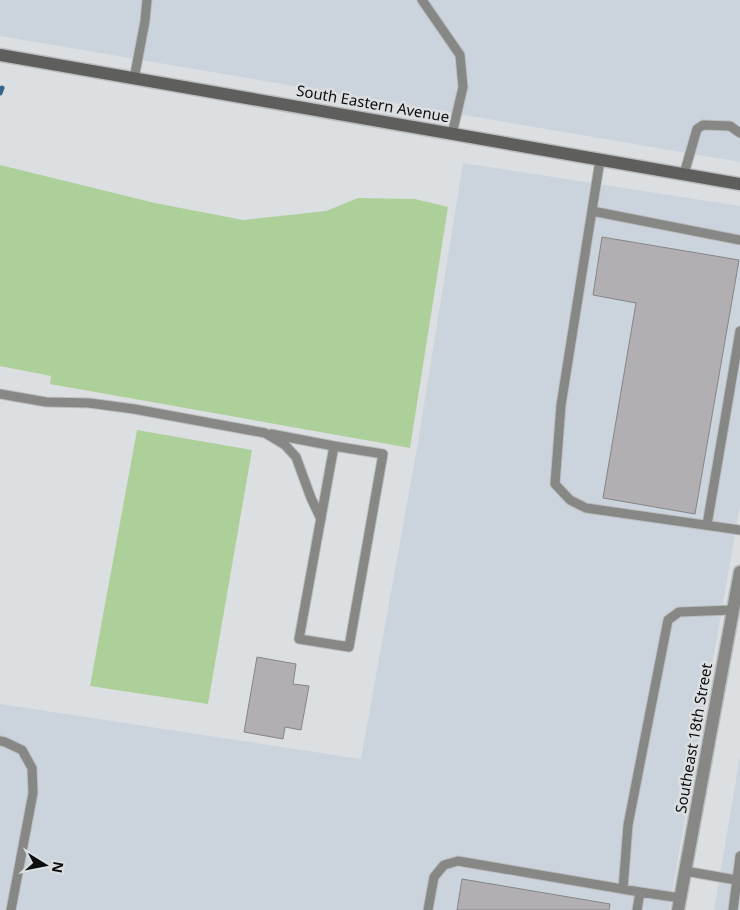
<svg xmlns="http://www.w3.org/2000/svg" width="740" height="910" font-family="'Noto Sans',sans-serif">
  <rect width="100%" height="100%" fill="#dcdfe1"/>
  <path fill="#cbd4dc" d="M0,0h740v162l-740,-126z
    M463,163l277,43v300l-71,404h-669v-206l361,55 56,-311z
    M740,756v154h-26z"/>
  <path fill="#add09b" d="M0,165l155,38 88,17 83,-9 32,-13 57,1 33,8 -38,241 -360,-64 1,-8 -51,-10z
    M137,430l115,20 -44,254 -118,-18z"/>
  <g fill="none" stroke-linecap="round" stroke-linejoin="round">
    <path stroke="#376289" stroke-width="5" d="M0,93l2,-5"/>
  </g>
  <path fill="#b2afb2" stroke="#868486" d="M602,237l137,23 -44,254 -92,-16 33,-195 -43,-8z
    M257,657l39,7 -3,20 16,2 -8,44 -16,-3 -2,12 -39,-7z
    M462,879l148,25 -1,6h-152z"/>
  <g fill="none" stroke-linecap="round" stroke-linejoin="round">
    <g stroke="#bbbdbf" stroke-width="11">
      <path id="service" d="M422,0l38,55 3,32 -11,47
        M134,79l11,-58 2,-21
        M600,160l-39,245 -6,79 15,16 16,8 154,22
        M684,174l13,-45 6,-4 27,1 10,7
        M592,211l148,29
        M0,394l46,8 43,1 45,6 131,24 20,12 11,12 15,41 10,21
        M271,434l63,12
        M334,446l49,8 -34,193 -50,-8z
        M707,525l33,-194
        M0,741l5,1 17,8 10,18 1,25 -22,117
        M685,871l51,9
        M623,889l5,-64 40,-205 11,-8 53,-2
        M428,910l6,-33 10,-12 14,-4 182,31
        M637,910l3,-18 40,6
        M733,910l7,-54"/>
    </g>
    <g stroke="#bbbdbf" stroke-width="15">
      <path id="minor" d="M678,910l62,-338"/>
    </g>
    <g stroke="#bbbdbf" stroke-width="15">
      <path id="secondary" d="M0,55l740,129"/>
    </g>
    <use href="#service" stroke="#878786" stroke-width="9"/>
    <use href="#minor" stroke="#878786" stroke-width="12"/>
    <use href="#secondary" stroke="#5e5e5c" stroke-width="12"/>
  </g>
  <g text-anchor="middle" dominant-baseline="central" stroke-width="5" stroke-linejoin="round" paint-order="stroke">
    <g font-size="15" fill="#0c0d0d" stroke="#dcdfe1">
      <text transform="translate(373 103) rotate(10)">South Eastern Avenue</text>
      <text transform="translate(693 738) rotate(-80)">Southeast 18th Street</text>
    </g>
  </g>
  <g transform="translate(45 865) rotate(100)" stroke="#dcdfe1" stroke-width="4" paint-order="stroke">
  <path d="M0-4L9 19L0 12L-9 19Z" fill="#0c0d0d"/>
  <text y="-8" font-size="14" font-weight="bold" text-anchor="middle" fill="#0c0d0d">N</text>
  </g>
</svg>
